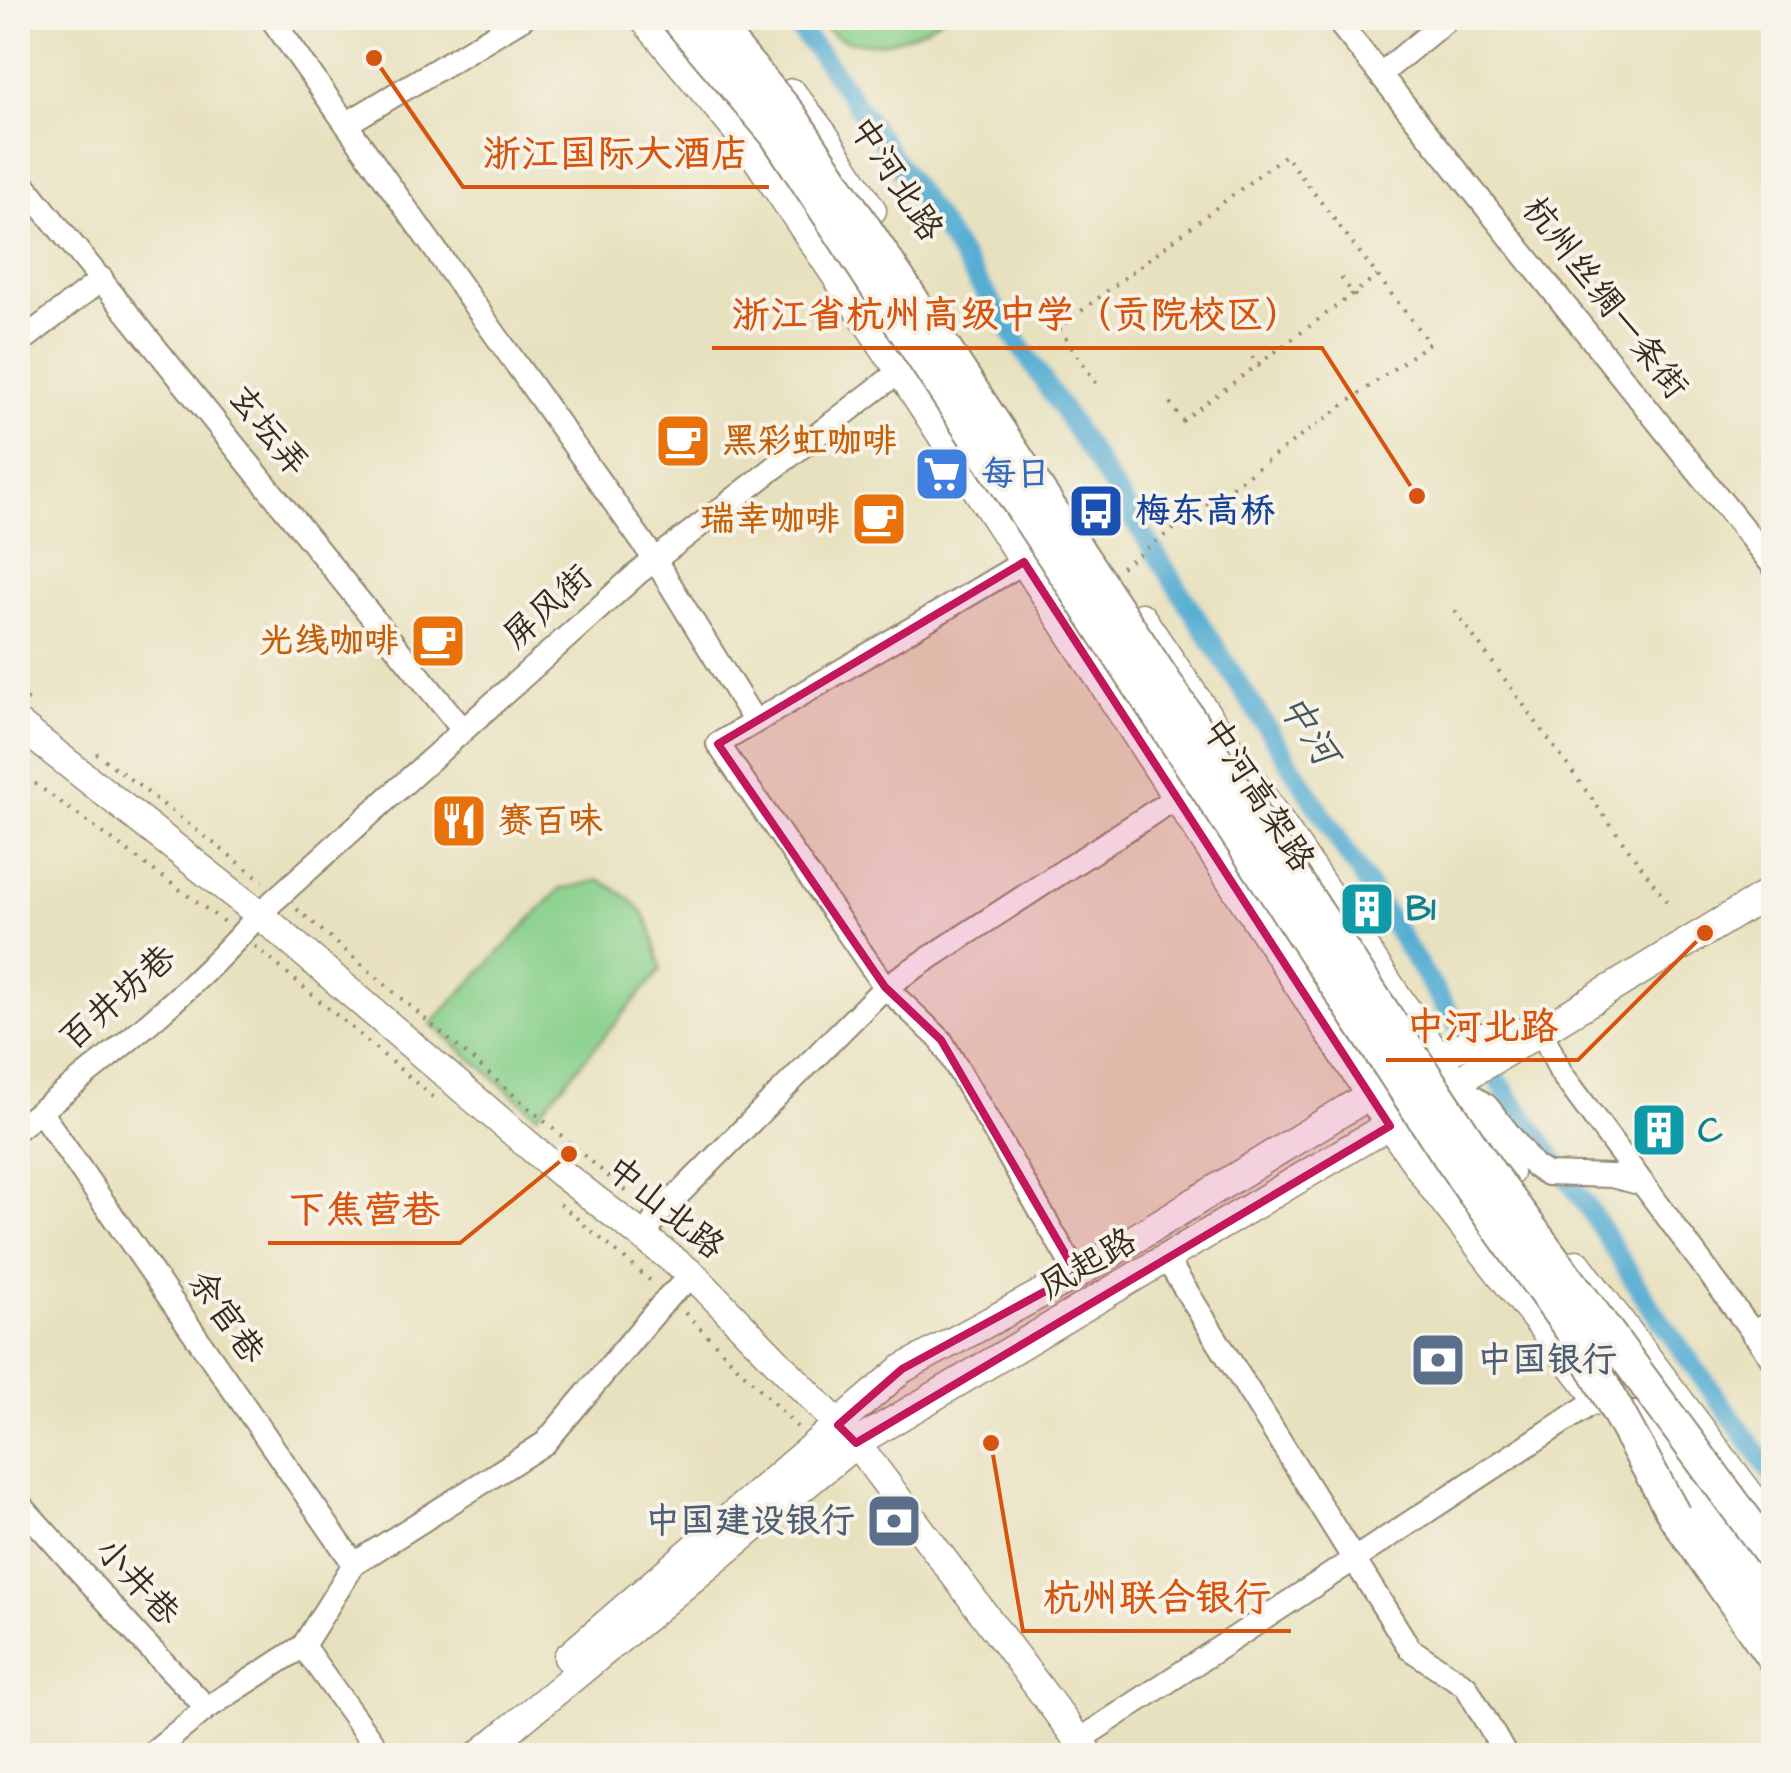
<svg xmlns="http://www.w3.org/2000/svg" width="1791" height="1773" font-family="'Architects Daughter','LXGW WenKai TC',sans-serif">
  <rect width="100%" height="100%" fill="#f7f3e8"/>
  <filter id="ink" filterUnits="userSpaceOnUse"><feTurbulence type="fractalNoise" baseFrequency=".01" numOctaves="2"/><feDisplacementMap in="SourceGraphic" scale="20" xChannelSelector="R" yChannelSelector="G"/><feConvolveMatrix kernelMatrix="1 2 1 2 8 2 1 2 1" color-interpolation-filters="sRGB"/></filter>
  <filter id="wash" filterUnits="userSpaceOnUse"><feTurbulence type="fractalNoise" baseFrequency=".0048" numOctaves="4" result="noise"/><feDisplacementMap in="SourceGraphic" scale="40" xChannelSelector="R" yChannelSelector="G"/><feGaussianBlur stdDeviation="2.25" result="paint"/><feColorMatrix in="noise" values="0 0 0 0 0 0 0 0 0 0 0 0 0 0 0 0 0 1.4 0 .05"/><feComposite in="paint" operator="in"/></filter>
  <g filter="url(#wash)">
    <rect width="100%" height="100%" fill="#e8e1bf"/>
    <path fill="#89d08b" stroke="#627d54" stroke-width="2.5" d="M816,18h125c-36,26 -95,41 -125,0z
      M600,880c49,28 49,36 61,90l-124,145 -106,-91 128,-134z"/>
    <g fill="none" stroke-linecap="round" stroke-linejoin="round">
      <path stroke="#57add3" stroke-width="20" d="M789,18l33,38 121,173 165,250 336,526 143,201 65,103 122,167"/>
    </g>
  </g>
  <g filter="url(#ink)">
    <g fill="none" stroke-linecap="round" stroke-linejoin="round">
      <g stroke="#92866e" stroke-width="26">
        <path id="minor" d="M271,18l384,542 100,162
          M1335,18l439,549
          M1382,73l67,-55
          M346,124l177,-106
          M18,177l445,553
          M18,344l84,-65
          M1024,562l-306,182 167,243 56,53 136,234
          M1541,1030l20,43 213,288
          M1461,1087l26,19 47,60 13,8 64,2 28,7
          M40,1111l314,453
          M18,1128c80,-61 176,-137 241,-214l379,-341 262,-202
          M645,1237l11,-20 229,-230 292,-190
          M1167,1260l243,389 56,37 40,70
          M1753,1334l21,-15
          M18,1502l122,136 67,70
          M303,1646l79,110
          M1079,1740l519,-341
          M148,1756l59,-48 96,-62 51,-82 191,-121 124,-147 25,-20"/>
      </g>
      <g stroke="#92866e" stroke-width="31">
        <path id="major" d="M643,18l100,120 157,233 490,755 45,64 165,211
          M792,93l32,42 48,75
          M1141,617l314,465 54,91
          M18,724l241,190 302,259 133,103 162,167 234,313
          M1423,1063l60,-26 46,-5
          M1440,1092l334,-202
          M1577,1264l197,263
          M568,1657l334,-288 175,-95 309,-189
          M478,1756l378,-313 548,-327"/>
      </g>
      <g stroke="#92866e" stroke-width="36">
        <path id="highway" d="M1634,1418l140,198
          M1674,1515l100,144"/>
      </g>
      <path stroke="#92866e" stroke-width="4" stroke-dasharray="2.5 8" stroke-linecap="butt" d="M18,20l3,-2
        M1341,278l19,24
        M1246,348l18,25
        M1096,383l-37,-55 226,-173 144,188 -309,225
        M1170,403l18,26
        M1182,421l195,-145
        M1455,611l215,295
        M18,693l15,11
        M96,753l167,128
        M18,771l206,151
        M297,909l331,284
        M255,946l179,152
        M560,1204l92,78
        M685,1313l112,114"/>
      <use href="#minor" stroke="#fff" stroke-width="22"/>
      <use href="#major" stroke="#fff" stroke-width="28"/>
      <use href="#highway" stroke="#fff" stroke-width="32"/>
      <g stroke="#92866e" stroke-width="36" stroke-linecap="butt">
        <path id="highway-bridge" d="M677,18l98,115 690,1048 114,160 95,174
          M709,18l81,97 699,1057 285,386"/>
      </g>
      <use href="#highway-bridge" stroke="#fff" stroke-width="32"/>
    </g>
  </g>
  <path fill="#c2185b" fill-opacity="0.2" stroke="#c2185b" stroke-width="8" stroke-linejoin="round" d="M1024,562l366,564 -534,317 -18,-18 64,-56 175,-95 -136,-234 -56,-53 -167,-243z"/>
  <defs>
    <g id="cafe-square" transform="scale(2.875)"><rect x="-9" y="-9" width="18" height="18" rx="4" fill="#e8710a" stroke="#f7f3e8"/><path d="M-5.5-4.5H6V0H3Q3 3.5 0 3.5H-2.5Q-5.5 3.5-5.5 0ZM3-3.2v2h1.7v-2ZM-6 4.5H4V6H-6Z" fill="#fff"/></g>
    <g id="supermarket-square" transform="scale(2.875)"><rect x="-9" y="-9" width="18" height="18" rx="4" fill="#3f7fe0" stroke="#f7f3e8"/><path d="M-6-5.5h2.5l.6 2H6L4.5 2H-2.5L-4.4-4H-6ZM-1.5 3.2a1.3 1.3 0 1 0 .1 0ZM3 3.2a1.3 1.3 0 1 0 .1 0Z" fill="#fff"/></g>
    <g id="bus-square" transform="scale(2.875)"><rect x="-9" y="-9" width="18" height="18" rx="4" fill="#1a4fb4" stroke="#f7f3e8"/><path d="M-5-6H5V4H4V6H2V4H-2V6H-4V4H-5ZM-3.5-4V0h7V-4ZM-3.5 1.2v1.5H-2V1.2ZM2 1.2v1.5H3.5V1.2Z" fill="#fff"/></g>
    <g id="restaurant-square" transform="scale(2.875)"><rect x="-9" y="-9" width="18" height="18" rx="4" fill="#e8710a" stroke="#f7f3e8"/><path d="M-5-6h1v4h1v-4h1v4h1v-4h1v5L-1.5 .5V6h-2V.5L-5-1ZM5-6V6H3V1.5H1.5Q1.5-4 5-6Z" fill="#fff"/></g>
    <g id="building-square" transform="scale(2.875)"><rect x="-9" y="-9" width="18" height="18" rx="4" fill="#0f9aa8" stroke="#f7f3e8"/><path d="M-4-6H4V6H1V3H-1V6H-4ZM-2.5-4.3h1.7v1.8h-1.7ZM.8-4.3h1.7v1.8H.8ZM-2.5-1h1.7V.8h-1.7ZM.8-1h1.7V.8H.8Z" fill="#fff"/></g>
    <g id="bank-square" transform="scale(2.875)"><rect x="-9" y="-9" width="18" height="18" rx="4" fill="#5c6f8a" stroke="#f7f3e8"/><path d="M-6-4H6V4H-6ZM0-2.3a2.3 2.3 0 1 0 0 4.6a2.3 2.3 0 1 0 0-4.6Z" fill="#fff"/></g>
  </defs>
  <g fill-rule="evenodd">
    <use href="#cafe-square" x="683" y="441"/>
    <use href="#supermarket-square" x="942" y="474"/>
    <use href="#bus-square" x="1096" y="511"/>
    <use href="#cafe-square" x="879" y="519"/>
    <use href="#cafe-square" x="438" y="641"/>
    <use href="#restaurant-square" x="459" y="821"/>
    <use href="#building-square" x="1367" y="909"/>
    <use href="#building-square" x="1659" y="1130"/>
    <use href="#bank-square" x="1438" y="1360"/>
    <use href="#bank-square" x="894" y="1521"/>
  </g>
  <g text-anchor="middle" dominant-baseline="central" stroke-width="8" stroke-linejoin="round" paint-order="stroke">
    <g font-size="35" fill="#3b2a1e" stroke="#f7f3e8">
      <text transform="translate(896 179) rotate(57)">中河北路</text>
      <text transform="translate(1605 298) rotate(52)">杭州丝绸一条街</text>
      <text transform="translate(268 431) rotate(51)">玄坛弄</text>
      <text transform="translate(548 607) rotate(-42)">屏风街</text>
      <text transform="translate(1258 795) rotate(57)">中河高架路</text>
      <text transform="translate(118 998) rotate(-41)">百井坊巷</text>
      <text transform="translate(665 1208) rotate(39)">中山北路</text>
      <text transform="translate(1088 1264) rotate(-30)">凤起路</text>
      <text transform="translate(226 1317) rotate(55)">余官巷</text>
      <text transform="translate(137 1582) rotate(47)">小井巷</text>
    </g>
    <g font-size="35" font-weight="bold" fill="#c56008" stroke="#f7f3e8" text-anchor="start">
      <text x="722" y="441">黑彩虹咖啡</text>
      <text x="840" y="519" text-anchor="end">瑞幸咖啡</text>
      <text x="399" y="641" text-anchor="end">光线咖啡</text>
      <text x="498" y="821">赛百味</text>
    </g>
    <g font-size="35" font-weight="bold" fill="#366cbe" stroke="#f7f3e8" text-anchor="start">
      <text x="981" y="474">每日</text>
    </g>
    <g font-size="35" font-weight="bold" fill="#164399" stroke="#f7f3e8" text-anchor="start">
      <text x="1135" y="511">梅东高桥</text>
    </g>
    <g font-size="35" font-weight="bold" fill="#0d838f" stroke="#f7f3e8" text-anchor="start">
      <text x="1406" y="909">B1</text>
      <text x="1698" y="1130">C</text>
    </g>
    <g font-size="35" font-weight="bold" fill="#4e5e75" stroke="#f7f3e8" text-anchor="start">
      <text x="1477" y="1360">中国银行</text>
      <text x="855" y="1521" text-anchor="end">中国建设银行</text>
    </g>
    <g font-size="38" font-style="italic" fill="#45585d" stroke="#f7f3e8">
      <text transform="translate(1308 730) rotate(57)">中河</text>
    </g>
  </g>
  <path fill="none" stroke="#d7540e" stroke-width="4" d="M374 58L463 187H769M1417 496L1322 348H712M1705 933L1578 1060H1386M569 1154L460 1243H268M991 1443L1023 1631H1291"/>
  <g fill="#d7540e" stroke="#f7f3e8" stroke-width="4">
    <circle cx="374" cy="58" r="10"/>
    <circle cx="1417" cy="496" r="10"/>
    <circle cx="1705" cy="933" r="10"/>
    <circle cx="569" cy="1154" r="10"/>
    <circle cx="991" cy="1443" r="10"/>
  </g>
  <g font-size="38" text-anchor="middle" font-weight="bold" fill="#d7540e" stroke="#f7f3e8" stroke-width="8" stroke-linejoin="round" paint-order="stroke">
    <text x="616" y="166">浙江国际大酒店</text>
    <text x="1017" y="327">浙江省杭州高级中学（贡院校区）</text>
    <text x="1482" y="1039">中河北路</text>
    <text x="364" y="1222">下焦营巷</text>
    <text x="1157" y="1610">杭州联合银行</text>
  </g>
  <rect width="1791" height="1773" fill="none" stroke="#f7f3e8" stroke-width="60"/>
</svg>
